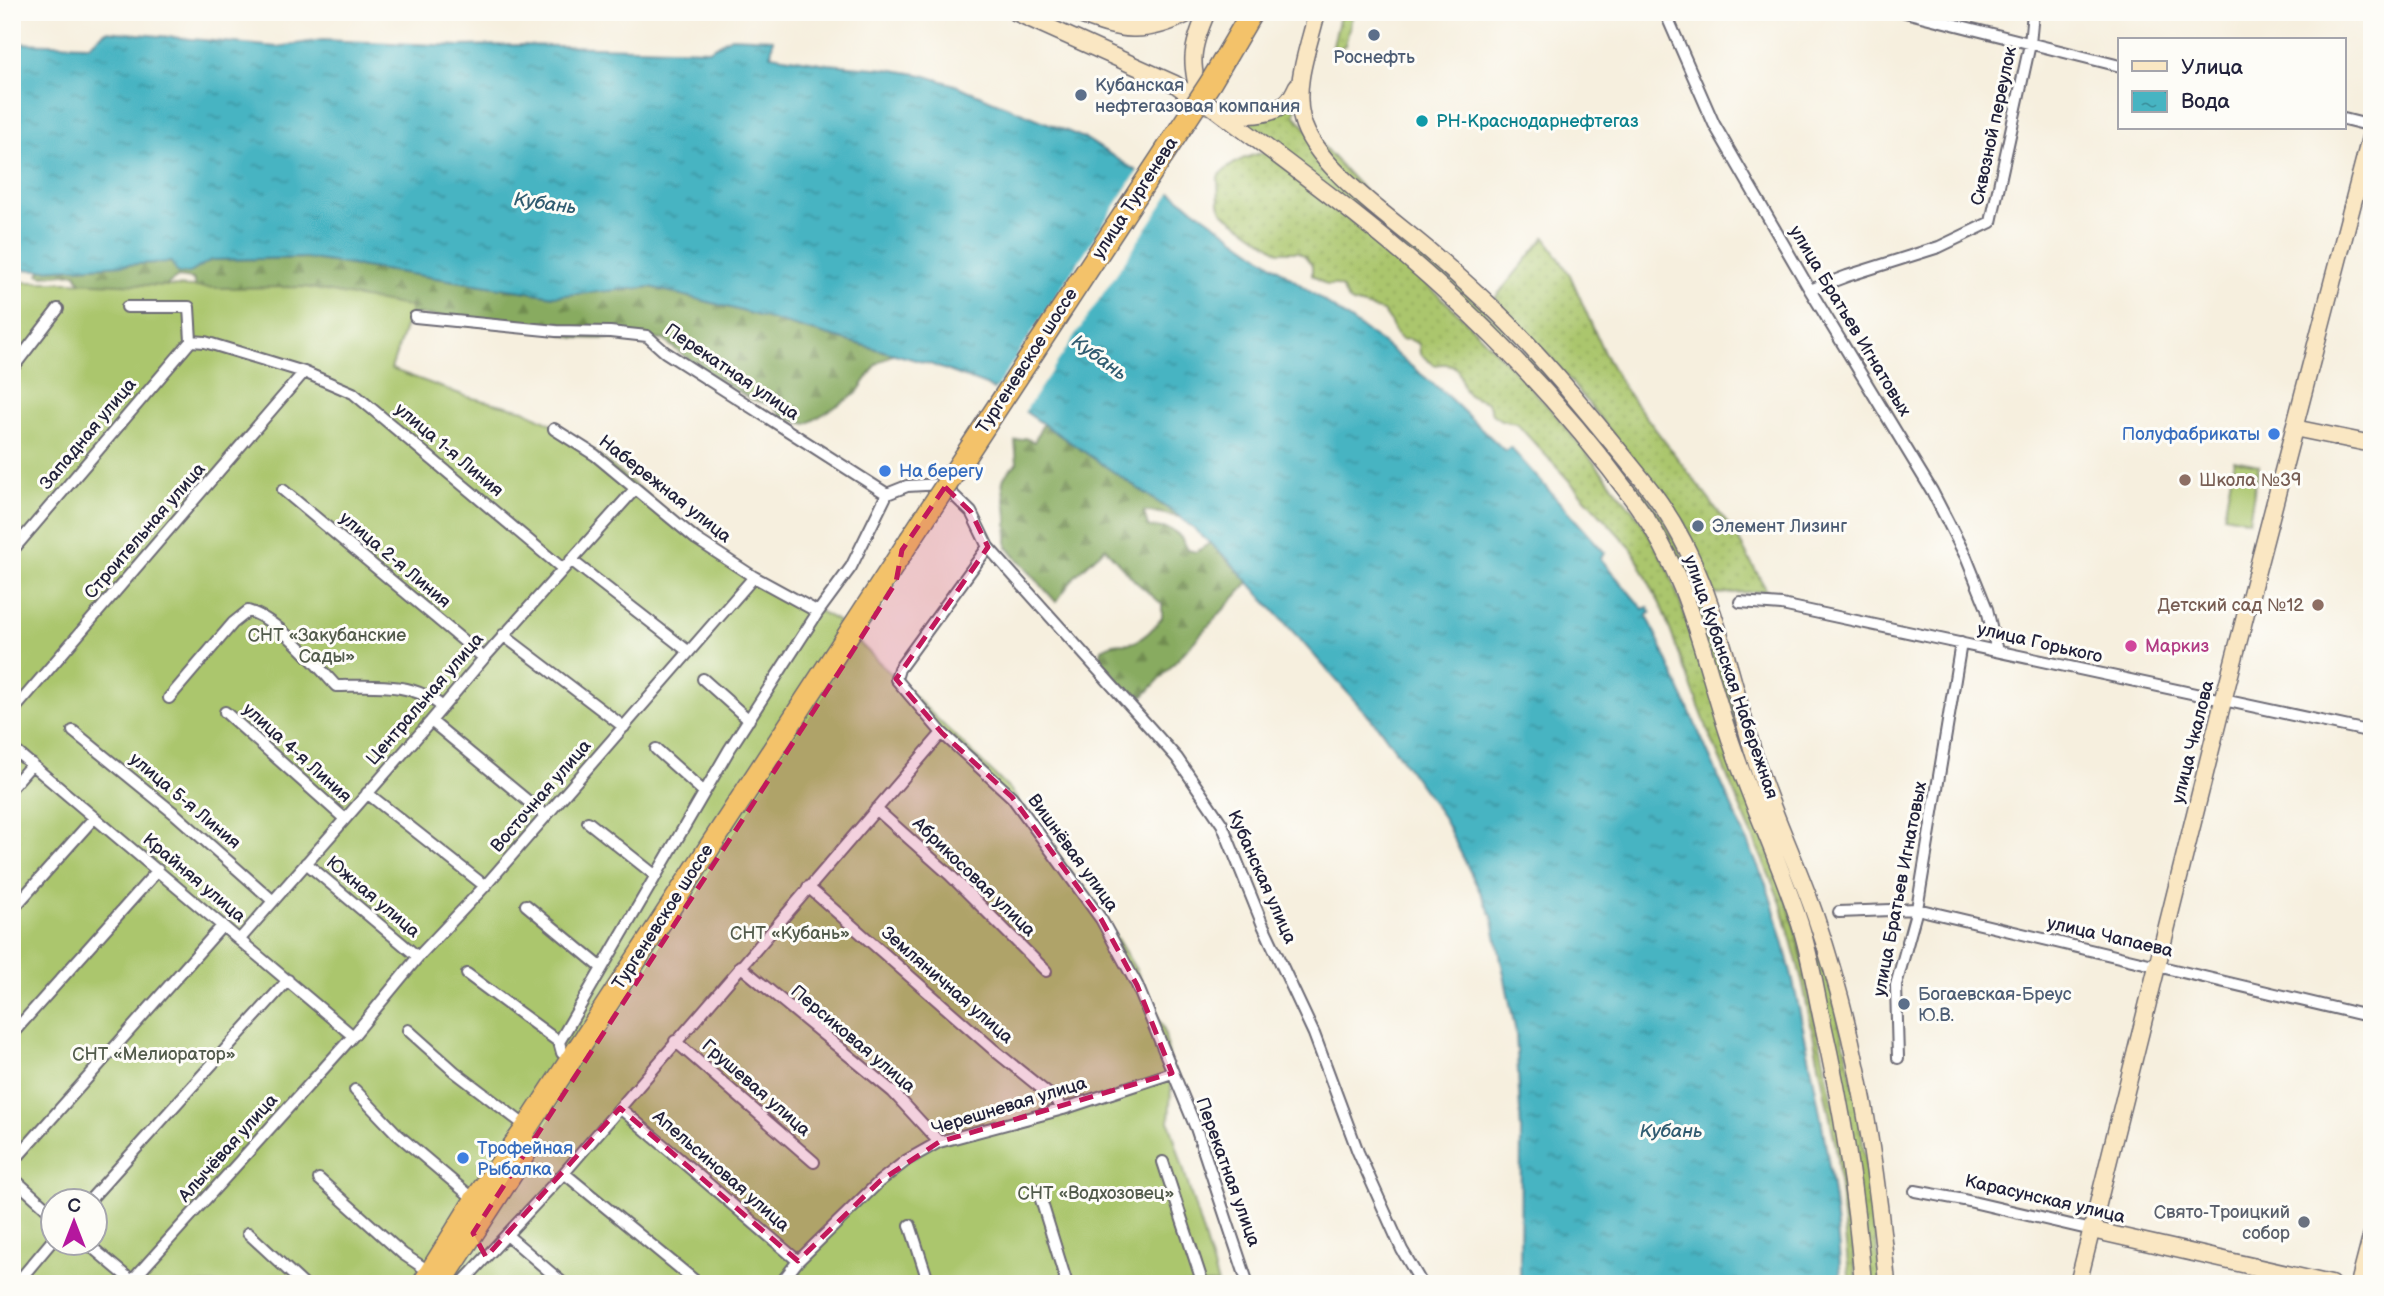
<svg xmlns="http://www.w3.org/2000/svg" width="2384" height="1296" font-family="'Balsamiq Sans',sans-serif">
  <defs>
    <pattern id="grass-dots" width="8" height="8" patternUnits="userSpaceOnUse" patternTransform="scale(1.75)"><rect width="8" height="8" fill="#abc66d"/><path d="M2 2h.1M6 6h.1" fill="none" stroke="#93aa5f" stroke-width="1.8" stroke-linecap="round"/></pattern>
    <pattern id="forest-firs" width="22" height="20" patternUnits="userSpaceOnUse" patternTransform="scale(1.75)"><rect width="22" height="20" fill="#88ab60"/><path d="M5 1l3.5 6h-7zM16 11l3.5 6h-7z" fill="#6f8b50"/></pattern>
    <pattern id="water-ripples" width="26" height="14" patternUnits="userSpaceOnUse" patternTransform="scale(1.75)"><rect width="26" height="14" fill="#47b4c2"/><path d="M2 4q2-2 4 0t4 0M15 11q2-2 4 0t4 0" fill="none" stroke="#3b929f"/></pattern>
  </defs>
  <rect width="100%" height="100%" fill="#fdfcf7"/>
  <filter id="ink" filterUnits="userSpaceOnUse"><feTurbulence type="fractalNoise" baseFrequency=".0143" numOctaves="2"/><feDisplacementMap in="SourceGraphic" scale="14" xChannelSelector="R" yChannelSelector="G"/><feConvolveMatrix kernelMatrix="1 2 1 2 8 2 1 2 1" color-interpolation-filters="sRGB"/></filter>
  <filter id="wash" filterUnits="userSpaceOnUse"><feTurbulence type="fractalNoise" baseFrequency=".00686" numOctaves="4" result="noise"/><feDisplacementMap in="SourceGraphic" scale="28" xChannelSelector="R" yChannelSelector="G"/><feGaussianBlur stdDeviation="1.57" result="paint"/><feColorMatrix in="noise" values="0 0 0 0 0 0 0 0 0 0 0 0 0 0 0 0 0 1.4 0 .05"/><feComposite in="paint" operator="in"/></filter>
  <g filter="url(#wash)">
    <rect width="100%" height="100%" fill="#f6efde"/>
    <path fill="url(#grass-dots)" stroke="#667454" stroke-width="2" d="M1341,12h7l4,5 -7,28 -14,8z
      M1295,101v15l122,132 79,73 61,65 59,71 46,60 33,62 136,406 27,121 24,178h-15l-23,-186 -84,-289 -84,-254 -14,-24 -141,-170 -279,-240z
      M1266,152l141,115 50,45 50,51 47,50 86,106 29,52 125,352 49,225 14,136h-7l-14,-137 -34,-167 -21,-77 -72,-170 -48,-127 -29,-57 -116,-126 -15,-3 -9,-6c-3,-19 -14,-11 -24,-20 -13,-10 1,-35 -34,-29l-14,-11 -1,-10 -10,-5 -7,1 -7,-7 -5,-12 -7,-10 -30,-8 -5,-3 -6,-12 -6,-3h-9l-15,-10v-10l-7,-9 -7,-4h-19l-56,-39 -4,-9 -1,-27c14,-15 28,-21 48,-25z
      M1545,237l25,38 34,78 20,35 112,147 31,56 -53,3 -31,-73 -128,-159 -60,-64z"/>
    <path fill="url(#forest-firs)" stroke="#55664e" stroke-width="2" d="M305,258l249,38 97,-9 69,18 173,49 -16,10 -21,30 -49,30 -22,-5 -13,-14 -21,-6 -25,-15 -46,-31 -16,-13 -89,-2 -30,-9 -130,-15 -35,10 -182,-26 -5,-19 -15,-2 -30,21 -65,-11 -7,-14 -34,3 -3,-2 3,-4 129,-8 17,11 23,-13z
      M1043,424l137,93c-13,-1 -23,-7 -36,-5l4,15c22,1 30,1 40,23l8,2 14,-9 39,39 -106,115 -21,-12 -22,-26 2,-10c15,-8 13,-5 28,-6 12,-1 24,-16 32,-25v-14l-26,-22 -31,-34 -29,27 -20,27 -49,-55c0,-13 1,-27 -1,-40 -3,-24 -10,-25 11,-44l-2,-22 10,-3 9,4z"/>
    <path fill="#abc66d" stroke="#667454" stroke-width="2" fill-rule="evenodd" d="M12,282h58l147,6 87,-1 108,20 -21,62 77,28 56,13 28,14 44,29 101,83 57,41 82,43 176,172 94,129 30,49 28,60 8,43 -3,48 49,163h-1206zM52,1202h42v42h-42z
      M2234,460l25,5 -10,55 -25,-5z"/>
    <path fill="url(#water-ripples)" stroke="#346b7e" stroke-width="2" d="M106,31l171,16 45,-7 137,6 60,-1 190,5 22,-13 42,2 -2,16 56,9 60,5 36,6 32,10 131,54 90,57 205,146 61,49 63,60 5,-4 95,106 -5,5 43,51 5,-2 3,6 -4,2 119,269c19,56 31,114 43,172 15,75 29,151 32,228h-321l1,-153 -5,-98 -24,-117 -49,-99 -62,-87 -153,-171 -48,-42 -194,-132 -56,-21 -210,-59 -69,-18 -97,9 -249,-38 -94,2 -22,13 -11,1 -7,-12 -129,8 -30,-1v-226l77,2z"/>
    <path fill="#f6efde" d="M1139,169l33,21 -149,224 -30,-21z"/>
  </g>
  <g filter="url(#ink)">
    <g fill="none" stroke-linecap="round" stroke-linejoin="round">
      <g stroke="#6c6a74" stroke-width="14">
        <path id="street" d="M1665,12l49,112 96,166 122,201 34,66 21,52 10,42
          M1905,12l215,54
          M2344,119l28,7
          M1810,290l37,-14 92,-29 52,-25 39,-178 3,-32
          M127,307h62l2,34
          M415,317l141,14 54,1 37,4 18,16 222,142
          M191,341l14,1 99,30 49,21 210,176
          M12,369l46,-60
          M554,429l41,26 101,84 58,38 64,35
          M283,490l201,168
          M887,494l20,-8 35,-2 29,28 17,35 189,211 45,66 40,99 52,111 44,118 44,98 20,34
          M988,547l-89,122 -3,10 46,54 70,64 89,122 36,66 59,143 52,156
          M12,551l179,-210
          M571,560l118,92
          M1740,602l42,3 590,127
          M503,635l121,92
          M703,679l46,41
          M169,698l64,-75 15,-12c30,8 67,52 88,75 35,0 79,-5 106,21
          M12,712l292,-340
          M225,712l120,107
          M431,721l115,95
          M73,731l102,83 97,86
          M12,748l341,288
          M656,749l48,43
          M12,787l20,-23
          M367,793l118,93
          M876,809l74,66 96,96
          M588,822l68,54
          M306,863l112,94
          M808,887l186,163 63,51 6,8
          M526,905l76,63
          M12,910l82,-92
          M1839,912l78,-3 455,108
          M240,939l191,-218 53,-63 151,-169
          M740,966l153,126 46,50
          M467,974l92,68
          M408,1030l47,42 72,55
          M12,1034l146,-164
          M675,1041l139,121
          M569,1058l-7,-5 -3,-11 3,-5 167,-287 89,-138 33,-45 36,-73
          M1898,1058l-2,-73 21,-76 44,-266
          M355,1090l42,44 78,66
          M620,1108l178,153
          M1163,1162l40,122
          M12,1163l211,-238
          M564,1173l135,111
          M12,1177l40,36
          M319,1179l84,75 27,18
          M1038,1190l29,94
          M1915,1191l49,9 128,30
          M88,1202l200,-222
          M910,1225l19,59
          M248,1233l55,51
          M507,1235l57,49
          M88,1244l44,37
          M16,1284l36,-43
          M129,1284l224,-248 65,-79 67,-71 269,-309
          M461,1284l103,-111 378,-440
          M780,1284l18,-23 82,-80 27,-21 32,-18 124,-33 109,-36"/>
      </g>
      <g stroke="#6c6a74" stroke-width="19">
        <path id="secondary" d="M1015,12l160,72 26,19 12,4c78,59 159,117 232,184 70,64 136,137 192,214 51,70 65,148 91,228 21,65 51,126 72,191 10,31 15,64 22,96 20,87 34,174 41,264
          M1074,12c44,20 73,24 117,0
          M1317,12c-8,34 -24,73 -15,107 11,46 89,99 125,130 28,24 55,48 81,74 49,51 94,107 138,161 65,80 80,182 110,277 17,54 42,104 60,157 40,116 61,244 71,366
          M1201,103c-11,-40 -11,-53 6,-91
          M1222,110c20,7 50,8 66,-9 4,-4 7,-11 9,-15
          M2294,428l78,16
          M2092,1230l239,54
          M2078,1284l145,-583 149,-571
          M2359,1284l13,-50"/>
      </g>
      <g stroke="#6c6a74" stroke-width="24">
        <path id="highway" d="M423,1284l52,-84 52,-73 383,-587
          M440,1284l89,-137"/>
      </g>
      <use href="#street" stroke="#fff" stroke-width="10"/>
      <use href="#secondary" stroke="#fae7c3" stroke-width="16"/>
      <use href="#highway" stroke="#f3c26a" stroke-width="21"/>
      <g stroke="#6c6a74" stroke-width="24" stroke-linecap="butt">
        <path id="highway-bridge" d="M910,540l301,-458 41,-70"/>
      </g>
      <use href="#highway-bridge" stroke="#f3c26a" stroke-width="21"/>
    </g>
  </g>
  <path fill="#c2185b" fill-opacity="0.2" stroke="#c2185b" stroke-width="5" stroke-dasharray="14 9" stroke-linejoin="round" d="M945,487l26,25 17,35 -92,132 46,54 70,64 89,122 36,66 35,88 -233,69 -59,39 -82,80 -178,-153 -134,149 -13,-24 381,-584 42,-67 6,-32z"/>
  <g fill="#5c6f8a" stroke="#fdfcf7" stroke-width="2.5">
    <circle cx="1374" cy="35" r="7"/>
    <circle cx="1081" cy="95" r="7"/>
    <circle cx="1698" cy="526" r="7"/>
    <circle cx="1904" cy="1004" r="7"/>
  </g>
  <circle fill="#0f9aa8" stroke="#fdfcf7" stroke-width="2.5" cx="1422" cy="121" r="7"/>
  <g fill="#3f7fe0" stroke="#fdfcf7" stroke-width="2.5">
    <circle cx="2274" cy="434" r="7"/>
    <circle cx="885" cy="471" r="7"/>
    <circle cx="463" cy="1158" r="7"/>
  </g>
  <g fill="#8d6e63" stroke="#fdfcf7" stroke-width="2.5">
    <circle cx="2185" cy="480" r="7"/>
    <circle cx="2318" cy="605" r="7"/>
  </g>
  <circle fill="#d1479c" stroke="#fdfcf7" stroke-width="2.5" cx="2131" cy="646" r="7"/>
  <circle fill="#6b7280" stroke="#fdfcf7" stroke-width="2.5" cx="2304" cy="1222" r="7"/>
  <g text-anchor="middle" dominant-baseline="central" stroke-width="6" stroke-linejoin="round" paint-order="stroke">
    <g font-size="18" fill="#4e5e75" stroke="#fdfcf7" text-anchor="start">
      <text x="1374" y="57" text-anchor="middle">Роснефть</text>
      <text x="1095" y="85">Кубанская<tspan x="1095" dy="21">нефтегазовая компания</tspan></text>
      <text x="1712" y="526">Элемент Лизинг</text>
      <text x="1918" y="994">Богаевская-Бреус<tspan x="1918" dy="21">Ю.В.</tspan></text>
    </g>
    <g font-size="18" fill="#0d838f" stroke="#fdfcf7" text-anchor="start">
      <text x="1436" y="121">РН-Краснодарнефтегаз</text>
    </g>
    <g font-size="18" fill="#22223b" stroke="#fdfcf7">
      <text transform="translate(1994 126) rotate(-78)">Сквозной переулок</text>
      <text transform="translate(1135 198) rotate(-57)">улица Тургенева</text>
      <text transform="translate(1850 321) rotate(59)">улица Братьев Игнатовых</text>
      <text transform="translate(1027 361) rotate(-57)">Тургеневское шоссе</text>
      <text transform="translate(732 372) rotate(34)">Перекатная улица</text>
      <text transform="translate(88 434) rotate(-50)">Западная улица</text>
      <text transform="translate(449 450) rotate(40)">улица 1-я Линия</text>
      <text transform="translate(665 489) rotate(38)">Набережная улица</text>
      <text transform="translate(145 531) rotate(-49)">Строительная улица</text>
      <text transform="translate(395 560) rotate(40)">улица 2-я Линия</text>
      <text transform="translate(2040 643) rotate(13)">улица Горького</text>
      <text transform="translate(1731 677) rotate(71)">улица Кубанская Набережная</text>
      <text transform="translate(425 699) rotate(-49)">Центральная улица</text>
      <text transform="translate(2193 742) rotate(-76)">улица Чкалова</text>
      <text transform="translate(297 753) rotate(42)">улица 4-я Линия</text>
      <text transform="translate(541 796) rotate(-49)">Восточная улица</text>
      <text transform="translate(185 801) rotate(40)">улица 5-я Линия</text>
      <text transform="translate(1073 853) rotate(54)">Вишнёвая улица</text>
      <text transform="translate(974 877) rotate(44)">Абрикосовая улица</text>
      <text transform="translate(1262 877) rotate(66)">Кубанская улица</text>
      <text transform="translate(194 878) rotate(40)">Крайняя улица</text>
      <text transform="translate(1900 889) rotate(-79)">улица Братьев Игнатовых</text>
      <text transform="translate(373 897) rotate(40)">Южная улица</text>
      <text transform="translate(663 917) rotate(-57)">Тургеневское шоссе</text>
      <text transform="translate(2110 937) rotate(13)">улица Чапаева</text>
      <text transform="translate(947 985) rotate(41)">Земляничная улица</text>
      <text transform="translate(853 1039) rotate(40)">Персиковая улица</text>
      <text transform="translate(756 1088) rotate(41)">Грушевая улица</text>
      <text transform="translate(1009 1106) rotate(-17)">Черешневая улица</text>
      <text transform="translate(228 1148) rotate(-48)">Алычёвая улица</text>
      <text transform="translate(721 1171) rotate(41)">Апельсиновая улица</text>
      <text transform="translate(1228 1172) rotate(70)">Перекатная улица</text>
      <text transform="translate(2045 1199) rotate(13)">Карасунская улица</text>
    </g>
    <g font-size="18" fill="#366cbe" stroke="#fdfcf7" text-anchor="start">
      <text x="2260" y="434" text-anchor="end">Полуфабрикаты</text>
      <text x="899" y="471">На берегу</text>
      <text x="477" y="1148">Трофейная<tspan x="477" dy="21">Рыбалка</tspan></text>
    </g>
    <g font-size="18" fill="#785e54" stroke="#fdfcf7" text-anchor="start">
      <text x="2199" y="480">Школа №39</text>
      <text x="2304" y="605" text-anchor="end">Детский сад №12</text>
    </g>
    <g font-size="18" fill="#525b4c" stroke="#fdfcf7">
      <text x="327" y="635">СНТ «Закубанские<tspan x="327" dy="21">Сады»</tspan></text>
      <text x="790" y="933">СНТ «Кубань»</text>
      <text x="154" y="1054">СНТ «Мелиоратор»</text>
      <text x="1096" y="1193">СНТ «Водхозовец»</text>
    </g>
    <g font-size="18" fill="#b23c85" stroke="#fdfcf7" text-anchor="start">
      <text x="2145" y="646">Маркиз</text>
    </g>
    <g font-size="18" fill="#5b616d" stroke="#fdfcf7" text-anchor="end">
      <text x="2290" y="1212">Свято-Троицкий<tspan x="2290" dy="21">собор</tspan></text>
    </g>
    <g font-size="19" font-style="italic" fill="#315c71" stroke="#fdfcf7">
      <text transform="translate(545 204) rotate(8)">Кубань</text>
      <text transform="translate(1099 358) rotate(36)">Кубань</text>
      <text x="1671" y="1131">Кубань</text>
    </g>
  </g>
  <rect width="2384" height="1296" fill="none" stroke="#fdfcf7" stroke-width="42"/>
  <rect x="2118" y="38" width="228" height="91" fill="#fdfcf7" stroke="#a5a5ac" stroke-width="2"/>
  <rect x="2132" y="61" width="35" height="10" fill="#fae7c3" stroke="#a5a5ac" stroke-width="2"/>
  <text x="2181" y="74" font-size="21" fill="#22223b">Улица</text>
  <rect x="2132" y="91" width="35" height="21" fill="url(#water-ripples)" stroke="#a5a5ac" stroke-width="2"/>
  <text x="2181" y="108" font-size="21" fill="#22223b">Вода</text>
  <g transform="translate(74 1222)"><circle r="33" fill="#fdfcf7" stroke="#a5a5ac" stroke-width="2"/>
  <path d="M0-5L12 26L0 18L-12 26Z" fill="#b5179e"/>
  <text y="-10" font-size="19" font-weight="bold" text-anchor="middle" fill="#22223b">С</text>
  </g>
</svg>
